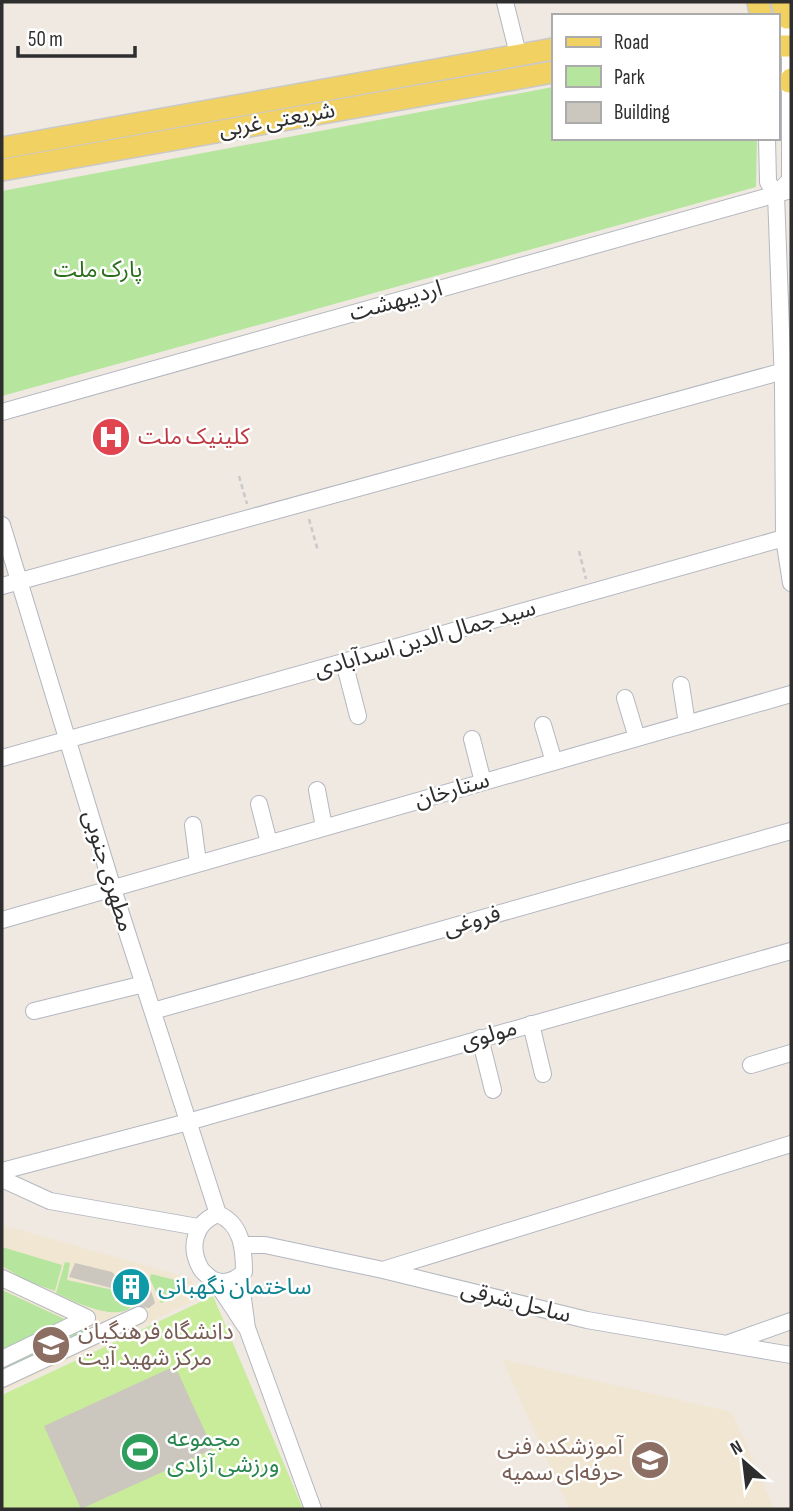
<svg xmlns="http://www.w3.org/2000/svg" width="793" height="1511" font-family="'Sofia Sans Condensed','Noto Sans Arabic',sans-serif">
  <rect width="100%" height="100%" fill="#efe9e1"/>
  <path fill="#f0e6d1" d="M2,1225l188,53 10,20 -198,94z
    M502,1359l230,53 42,97h-205z"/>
  <path fill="#b6e59e" d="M553,87v51h204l-1,49 -754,209v-205z
    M2,1247l60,18 -7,26 -28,-10 -25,-15z
    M65,1262l5,1 -3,17 46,10 2,11h13l2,7c-16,13 -58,-7 -74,-15z
    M151,1274l32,8 5,9 -27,12 -11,-24z
    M2,1290l88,41 -88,41z"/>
  <path fill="#c9ec9a" d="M213,1296l90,213h-301v-114z"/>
  <path fill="#cbc7bf" d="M75,1263l37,9 5,6 19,1 14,9 5,15 -6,5 -17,-2 1,-7 -14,-1 -4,-9 -46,-12z
    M175,1366l38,83 -132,60 -37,-83z"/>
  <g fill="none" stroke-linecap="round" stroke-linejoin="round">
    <g stroke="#b4b7c1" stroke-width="18">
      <path id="minor" d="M505,2l13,52
        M767,138l1,44 8,12 7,190 1,154 7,45
        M776,194l14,-14v-134l-3,-28
        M2,412l789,-222
        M2,525l111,364 105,325
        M2,586l789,-217
        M344,662l14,54
        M681,685l6,39
        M625,698l12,40
        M543,725l11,37
        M472,739l11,43
        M2,758l782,-220
        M317,790l7,37
        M259,804l10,39
        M193,825l5,38
        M2,920l789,-226
        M34,1011l110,-27
        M153,1011l638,-180
        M531,1024l12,50
        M480,1038l13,52
        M751,1065l40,-12
        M2,1171l186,-49 603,-171
        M2,1179l48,22 148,26
        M242,1245h23l118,25 204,50 204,35
        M386,1269l405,-125
        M240,1277l7,51 66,181
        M2,1278l85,40
        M214,1280c10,5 22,0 30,-8 0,-23 -2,-48 -26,-58 -23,8 -30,33 -17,55 4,6 11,9 16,15 10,14 19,28 28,42
        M729,1343l62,-22
        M2,1359l85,-41
        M2,1379l137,-64"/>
    </g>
    <g stroke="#c9c9c9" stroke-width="24">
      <path id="major" d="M758,2l3,14
        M782,2l5,16
        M777,46h14
        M789,82l2,-3
        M2,148l551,-99
        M2,170l551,-98"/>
    </g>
    <path stroke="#c9c9c9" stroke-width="2.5" stroke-dasharray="5 3.5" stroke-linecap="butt" d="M239,476l8,28
      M309,519l9,32
      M579,551l7,28"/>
    <use href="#minor" stroke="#fff" stroke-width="16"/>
    <use href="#major" stroke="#f2d163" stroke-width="21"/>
  </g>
  <defs>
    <g id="hospital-disc" transform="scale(2.0125)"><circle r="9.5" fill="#e0444e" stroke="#fff"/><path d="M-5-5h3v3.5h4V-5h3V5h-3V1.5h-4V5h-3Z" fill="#fff"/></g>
    <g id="building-disc" transform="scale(2.0125)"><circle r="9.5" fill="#0f9aa8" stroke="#fff"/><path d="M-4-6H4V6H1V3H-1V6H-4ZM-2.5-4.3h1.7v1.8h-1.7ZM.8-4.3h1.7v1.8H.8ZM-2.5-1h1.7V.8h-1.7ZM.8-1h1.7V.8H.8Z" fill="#fff"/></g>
    <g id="university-disc" transform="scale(2.0125)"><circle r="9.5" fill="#8d6e63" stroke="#fff"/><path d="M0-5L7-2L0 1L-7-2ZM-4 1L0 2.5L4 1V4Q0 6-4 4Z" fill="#fff"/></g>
    <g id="stadium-disc" transform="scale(2.0125)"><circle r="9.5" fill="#2e9e5b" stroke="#fff"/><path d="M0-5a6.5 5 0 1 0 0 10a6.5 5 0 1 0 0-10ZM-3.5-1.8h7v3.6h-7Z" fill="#fff"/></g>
    <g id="school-disc" transform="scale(2.0125)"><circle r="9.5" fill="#8d6e63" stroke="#fff"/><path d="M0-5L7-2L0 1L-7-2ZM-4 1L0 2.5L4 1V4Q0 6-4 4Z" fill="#fff"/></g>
  </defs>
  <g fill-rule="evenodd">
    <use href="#hospital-disc" x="111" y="437"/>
    <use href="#building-disc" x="131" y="1287"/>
    <use href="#university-disc" x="51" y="1345"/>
    <use href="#stadium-disc" x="140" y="1452"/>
    <use href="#school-disc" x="650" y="1460"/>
  </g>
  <g text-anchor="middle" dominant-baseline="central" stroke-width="5" stroke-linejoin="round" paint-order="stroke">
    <g font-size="23" fill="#2e2e2e" stroke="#fff">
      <text transform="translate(277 120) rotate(-10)">شریعتی غربی</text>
      <text transform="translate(396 301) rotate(-16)">اردیبهشت</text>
      <text transform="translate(425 639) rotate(-16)">سید جمال الدین اسدآبادی</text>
      <text transform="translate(452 790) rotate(-16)">ستارخان</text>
      <text transform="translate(108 871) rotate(73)">مطهری جنوبی</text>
      <text transform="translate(472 921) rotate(-16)">فروغی</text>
      <text transform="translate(489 1035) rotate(-16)">مولوی</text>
      <text transform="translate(516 1302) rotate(14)">ساحل شرقی</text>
    </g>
    <g font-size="23" fill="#2c6e1b" stroke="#fff">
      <text x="98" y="270">پارک ملت</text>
    </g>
    <g font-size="23" fill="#be3a42" stroke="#fff" text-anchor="start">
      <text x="138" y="437">کلینیک ملت</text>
    </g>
    <g font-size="23" fill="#0d838f" stroke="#fff" text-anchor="start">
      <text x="158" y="1287">ساختمان نگهبانی</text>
    </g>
    <g font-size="23" fill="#785e54" stroke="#fff" text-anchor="start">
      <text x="78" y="1332">دانشگاه فرهنگیان<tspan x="78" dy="26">مرکز شهید آیت</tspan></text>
      <text x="623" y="1447" text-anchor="end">آموزشکده فنی<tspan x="623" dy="26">حرفه‌ای سمیه</tspan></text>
    </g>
    <g font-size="23" fill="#27864d" stroke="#fff" text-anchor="start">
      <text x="167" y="1439">مجموعه<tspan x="167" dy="26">ورزشی آزادی</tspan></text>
    </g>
  </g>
  <rect width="793" height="1511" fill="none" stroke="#2e2e2e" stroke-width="7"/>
  <rect x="552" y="14" width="228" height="126" fill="#ffffff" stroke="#ababab" stroke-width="2"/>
  <rect x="566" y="37" width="35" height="10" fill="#f2d163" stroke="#ababab" stroke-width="2"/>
  <text x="614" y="49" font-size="21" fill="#2e2e2e">Road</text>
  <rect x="566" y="66" width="35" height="21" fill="#b6e59e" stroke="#ababab" stroke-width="2"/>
  <text x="614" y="84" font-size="21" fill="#2e2e2e">Park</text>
  <rect x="566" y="102" width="35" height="21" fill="#cbc7bf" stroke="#ababab" stroke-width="2"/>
  <text x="614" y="119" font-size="21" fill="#2e2e2e">Building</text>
  <g transform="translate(744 1462) rotate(332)" stroke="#ffffff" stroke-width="5" paint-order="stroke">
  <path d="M0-5L12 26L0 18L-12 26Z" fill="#2e2e2e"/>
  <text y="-10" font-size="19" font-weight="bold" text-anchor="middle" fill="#2e2e2e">N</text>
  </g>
  <path d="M18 46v10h117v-10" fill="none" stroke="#2e2e2e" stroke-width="3.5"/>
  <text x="28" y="46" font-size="21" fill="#2e2e2e" stroke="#ffffff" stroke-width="5" paint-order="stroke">50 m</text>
</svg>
